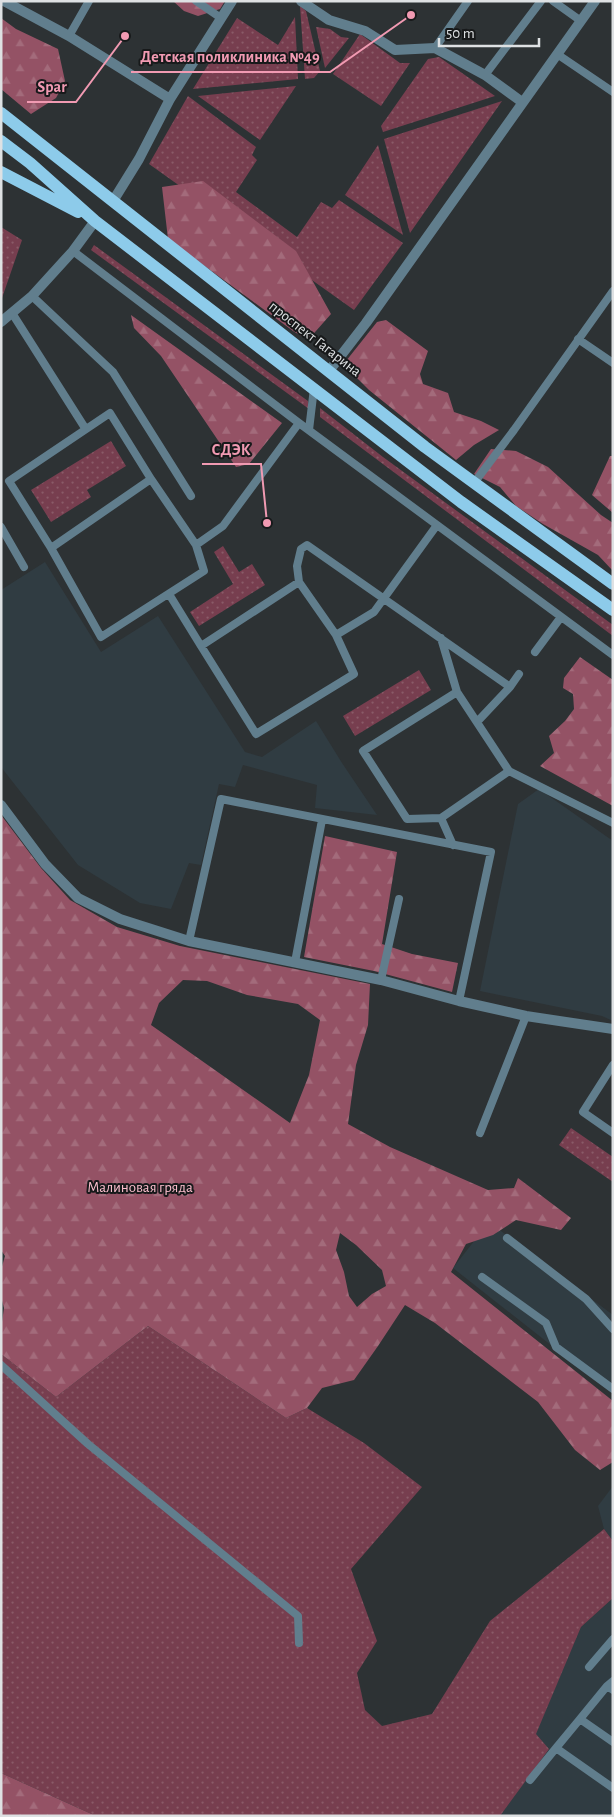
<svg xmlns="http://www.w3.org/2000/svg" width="614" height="1817" font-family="'Alegreya Sans',sans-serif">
  <defs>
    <pattern id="green-dots" width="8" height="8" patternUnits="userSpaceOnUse" patternTransform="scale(1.25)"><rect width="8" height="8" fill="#773e4f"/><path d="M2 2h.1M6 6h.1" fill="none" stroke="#8a5a68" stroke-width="1.8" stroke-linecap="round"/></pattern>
    <pattern id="forest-firs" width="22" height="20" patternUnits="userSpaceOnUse" patternTransform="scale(1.25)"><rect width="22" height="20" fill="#945265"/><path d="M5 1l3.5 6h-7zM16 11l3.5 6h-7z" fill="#a36b7b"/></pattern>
  </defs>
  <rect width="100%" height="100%" fill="#2d3234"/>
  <path fill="#303c42" d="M45,562l56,90 57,-36 87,136 17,5 54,-36 26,42 35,52 -62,-7 2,-23 -74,-20 -8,22 -16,-3 -18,81 -12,-2 -18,46 -31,-6 -62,-38 -77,-98v-177z
    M539,789l74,52v180l-11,-5 -122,-25 38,-187z
    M489,1222l124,93v79l-160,-126z
    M613,1486v55l-9,-12 -6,-23z
    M613,1598v218h-113l48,-67 -13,-15 46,-107z"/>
  <path fill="url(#green-dots)" d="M300,6l6,5 14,60 -6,7 -9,1z
    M295,17l3,62 -105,10 44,-71 41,27z
    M316,27l14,2 11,8 8,1 -24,30z
    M360,34l40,29h10l-29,43 -48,-32z
    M439,57l56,39 -112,36 -2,-6 47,-67z
    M296,86l-36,54 -62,-44z
    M188,96l68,51 -4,8 5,5 -21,32 61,45 24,-35 11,6 7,-8 64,43 -49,67 -205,-146z
    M502,101l-92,132 -26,-94z
    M378,145l25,90 -58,-40z
    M1,227l21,13 -21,61z
    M94,245l214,156 1,8 -218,-159z
    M320,408l63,49 230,168v11l-293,-219z
    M111,441l15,25 -39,24 4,7 -40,25 -20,-32z
    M223,546l16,26 13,-8 13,21 -66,41 -9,-14 43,-28 -19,-32z
    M419,670l12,20 -76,46 -12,-20z
    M571,1128l42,29v25l-54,-37z
    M148,1326l138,92 21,-10 57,35 58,44 -71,82 26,72 -20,32 8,37 17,16 50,-12 58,-93 114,-92 9,12v57l-32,29 -45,107 13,15 -49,67h-404l-95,-43v-419l55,43z"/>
  <path fill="url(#forest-firs)" fill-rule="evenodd" d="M173,1h52l-5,8 -22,7 -14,-5z
    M1,18l15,11 42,20 7,32 -9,17 -25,16 -30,-25z
    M203,181l93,70 35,63 -23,26 -15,-9 -125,-92 -6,-52z
    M131,315l151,108 -33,41 -13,3 -75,-111 -27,-28z
    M386,320l42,31 -8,23 3,10 25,9 6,19 27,9 18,9 -25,15 -18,15 -87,-70 -18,-18 -5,-11 31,-39z
    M491,449l25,2 32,16 53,48 12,8v48l-15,-16 -55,-31 -27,-18 -16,-19 -26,-13z
    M610,456h3v57l-21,-18z
    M580,657l33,23v126l-73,-40 14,-13 -5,-17 16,-15 9,-12 -1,-15 -10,-6 1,-10z
    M1,815l40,53 29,32 47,27 63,19 190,38 -2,41 -12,40 -8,59 42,23 98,43 26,-2 4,-10 53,40 -10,12 -45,-10 -23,15 -27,9 -15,28 162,129v61l-13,8 -25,-20 -37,-48 -103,-79 -30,-18 -27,41 -24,34 -32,8 -15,20 -21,10 -138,-92 -92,71 -55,-43v-25l3,-21 -3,-11v-27l4,-14 -4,-6zM183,980l24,1 40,14 51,9 22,16 -11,55 -19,48 -139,-98 8,-22zM340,1233l16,12 26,25 4,16 -14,8 -15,13 -8,-11 -5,-24 -8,-22z
    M325,836l72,16 -15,92 30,10 46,9 -6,29 -78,-21 -70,-14z
    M1,1773l95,43h-95z"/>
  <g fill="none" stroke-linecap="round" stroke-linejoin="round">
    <path stroke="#617e8d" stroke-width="8" d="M196,1l25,17
      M553,1l28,20
      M69,36l20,-35
      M435,48l33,-47
      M557,54l56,38
      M485,75l56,-74
      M73,251l226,172 314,232
      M32,296l81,76 78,124
      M12,313l73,115
      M578,339l35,24
      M309,430l5,-42
      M151,479l45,66 8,26 -103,66 -50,-89z
      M474,483l40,-53 99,-139
      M1,527l23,40
      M196,545l27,-19 76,-103
      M51,548l-42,-67 101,-68 41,66
      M299,582l37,53 18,39 -98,60 -55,-88z
      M299,582l-2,-16 4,-17 6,-4 203,142 9,-13
      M169,594l32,52
      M336,635l38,-23 63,-87
      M441,638l16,54
      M535,652l26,-35
      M457,692l52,79 -68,47 -34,1 -44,-68z
      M477,722l33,-35
      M509,771l104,52
      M441,818l12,27
      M189,941l32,-142 270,53 -32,149
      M295,962l27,-142
      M381,980l18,-81
      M613,1065l-30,47 30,21
      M480,1133l46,-117
      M507,1238l79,61 27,30
      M482,1277l64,46 10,24 57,42
      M1,1365l87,79 210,172 1,27
      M589,1667l24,-28
      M613,1681l-6,5 6,4
      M607,1686l-27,33 33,23
      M580,1719l-24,29 57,40
      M530,1780l26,-32"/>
    <path stroke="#617e8d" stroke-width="10" d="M4,1l65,35 101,63
      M301,1l28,19 36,11 30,19 40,-2 50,27 37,27
      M113,201l26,-42 31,-60 62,-98
      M1,322l31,-26 41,-45 22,-30
      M329,371l37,-48 229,-322
      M1,805l44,59 33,34 42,21 69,22 192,39 78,21 67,15 87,13"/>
    <path stroke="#8dcbea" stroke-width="12" d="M1,113l424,334 188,137
      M1,141l29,22 65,58 366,281 152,108
      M1,172l77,40"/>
  </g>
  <g text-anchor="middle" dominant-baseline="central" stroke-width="4" stroke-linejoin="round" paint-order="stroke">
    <g font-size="15" fill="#dee1e3" stroke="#17191a">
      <text transform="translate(315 339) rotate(38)">проспект Гагарина</text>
    </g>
    <g font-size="15" fill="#fcbfce" stroke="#17191a">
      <text x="140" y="1187">Малиновая гряда</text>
    </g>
  </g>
  <path fill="none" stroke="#f19ab2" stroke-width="2" d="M411 15L330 72H131M125 36L76 102H27M267 523L261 464H202"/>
  <g fill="#f19ab2" stroke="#17191a" stroke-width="2">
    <circle cx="411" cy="15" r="5"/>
    <circle cx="125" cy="36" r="5"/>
    <circle cx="267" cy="523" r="5"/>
  </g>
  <g font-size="16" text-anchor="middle" font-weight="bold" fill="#f19ab2" stroke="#17191a" stroke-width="4" stroke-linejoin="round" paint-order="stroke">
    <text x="230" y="62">Детская поликлиника №49</text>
    <text x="52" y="92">Spar</text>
    <text x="231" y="455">СДЭК</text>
  </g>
  <rect width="614" height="1817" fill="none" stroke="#dee1e3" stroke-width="5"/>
  <path d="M439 38v8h100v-8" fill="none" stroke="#dee1e3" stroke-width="2.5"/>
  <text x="446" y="38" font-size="15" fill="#dee1e3" stroke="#17191a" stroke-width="4" paint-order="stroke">50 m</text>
</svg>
